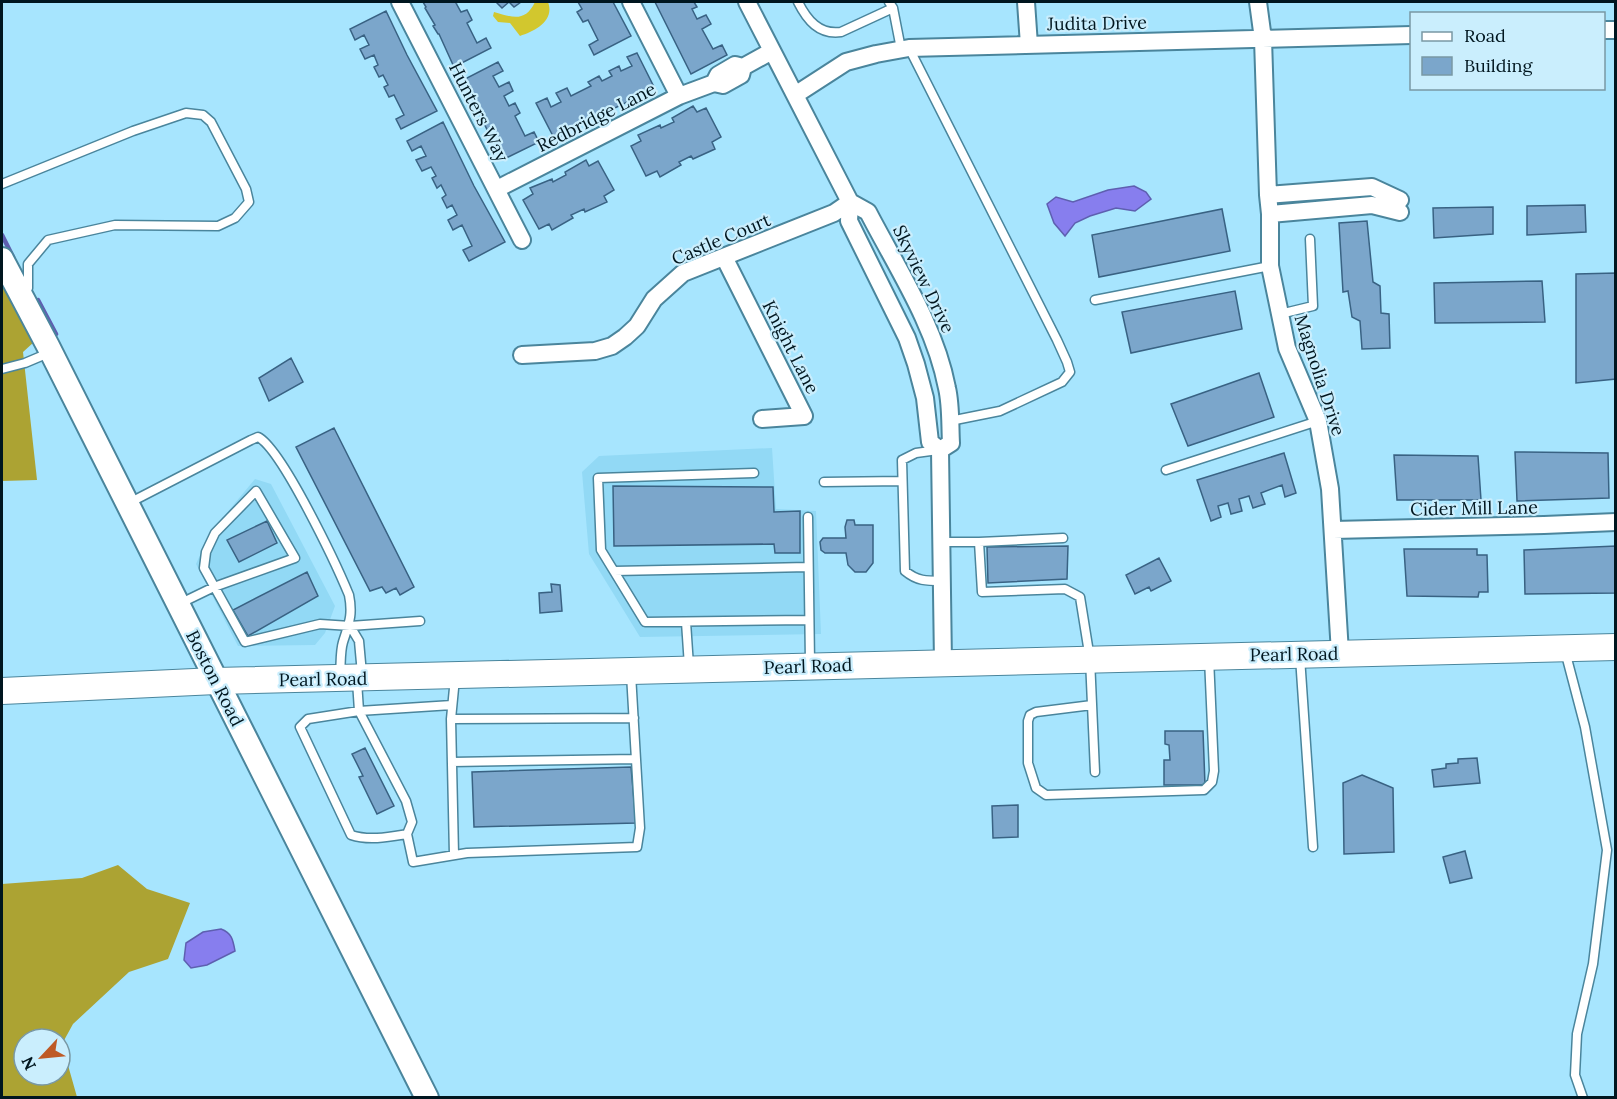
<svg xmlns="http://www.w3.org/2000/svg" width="1617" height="1099" font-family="Lora,serif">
  <rect width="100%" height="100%" fill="#a7e5fe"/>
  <path fill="#92d9f5" d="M772,448l4,61 40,2 5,123 -181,3 -51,-83 -7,-82 17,-16z
    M255,479l16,5 64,122 -10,27 -10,12 -77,1 -42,-82 14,-31z"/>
  <path fill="#d2c72e" d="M535,2h13c7,19 -13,29 -28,34l-10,-13 -12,-1 -5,-6 1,-4c18,5 31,11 41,-10z"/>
  <path fill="#aca333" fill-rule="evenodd" d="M2,278l32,64 -11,10 14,128 -35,1z
    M118,865l29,24 43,14 -22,56 -39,13 -56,52 -11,20 15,53h-75v-213l80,-6zM24,1039h36v36h-36z"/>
  <path fill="#877eee" stroke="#5e5fb0" stroke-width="1.5" d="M1134,186l12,6 5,7 -16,12 -19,-3 -26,8 -15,7 -10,13 -11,-13 -7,-19 9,-7 17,5 35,-12z
    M221,929c11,4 12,11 14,22l-28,14 -16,3 -7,-8 2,-17 17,-11z"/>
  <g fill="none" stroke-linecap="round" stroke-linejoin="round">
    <path stroke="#5e5fb0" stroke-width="4.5" d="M2,235l11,22
      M38,300l18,34"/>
  </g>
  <path fill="#7ba6cb" stroke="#396283" stroke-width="1.5" d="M423,2h35l-2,1 5,9 6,-2 5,10 -5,3 10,20 9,-5 5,10 -37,19 -15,-33h-1l-5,-8 2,-1 -10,-17 1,-1z
    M496,2h25l-7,5 -5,-5 -7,6z
    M578,2h35l18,34 -37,19 -5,-10 9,-5 -10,-20 -5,2 -6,-10 5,-3z
    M655,2h39l3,5 -5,2 5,10 9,-4 5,9 -9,5 11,20 9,-4 5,10 -36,19z
    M386,11l21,44 30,56 -36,18 -5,-10 8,-4 -10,-20 -5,2 -5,-10 4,-2 -5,-10 -4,2 -5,-10 4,-2 -4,-10 -9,4 -5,-10 9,-4 -5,-10 -9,5 -5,-11z
    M637,53l18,36 -74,35 -26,16 -19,-37 11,-5 4,9 10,-5 -5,-9 11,-5 4,8 20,-10 -3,-4 11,-6 3,5 10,-5 -3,-5 10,-5 2,5 11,-5 -5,-9z
    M498,62l5,9 -10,5 6,11 10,-5 4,9 -9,5 5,10 6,-3 5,10 -5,3 10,20 9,-4 5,10 -37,18 -29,-59h1l-11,-21z
    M693,106l4,6 9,-4 15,29 -9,5 3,7 -22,10 -2,-3 -12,6 2,3 -21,12 -3,-6 -11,5 -15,-30 10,-5 -3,-6 22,-10 1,3 13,-6 -2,-4z
    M443,122l31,64 31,56 -36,19 -6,-11 9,-4 -10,-21 -9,5 -5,-10 9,-5 -5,-10 -5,3 -5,-10 4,-3 -5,-10 -4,3 -5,-10 4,-2 -5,-9 -9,4 -6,-11 10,-4 -5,-10 -9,5 -5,-10z
    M586,160l3,6 9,-5 16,29 -10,6 3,6 -22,10 -1,-3 -13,6 2,3 -21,12 -3,-6 -10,5 -16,-29 10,-6 -3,-6 22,-9 1,3 13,-7 -1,-3z
    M1585,205l1,27 -59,3v-29z
    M1493,207v27l-59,4 -1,-30z
    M1222,209l8,42 -131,26 -7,-42z
    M1367,221l6,61 7,4 1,27 8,1 1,34 -28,1 -2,-28 -8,-4 -4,-26 -5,1 -4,-69z
    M1616,273v106l-40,4v-109z
    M1542,281l3,41 -110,1 -1,-40z
    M1235,291l7,38 -111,24 -9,-41z
    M291,358l12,24 -34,19 -10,-23z
    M1259,373l15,44 -86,29 -17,-42z
    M334,428l80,159 -14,8 -4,-7 -10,5 -4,-6 -12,4 -74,-144z
    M1515,452l93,1 1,45 -92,3z
    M1284,453l12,40 -11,4 -3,-12 -21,8 4,11 -12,4 -4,-12 -10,3 3,12 -11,3 -3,-11 -10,3 3,11 -10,4 -14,-41z
    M1394,455l84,1 3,44h-84z
    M613,486l160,1 1,25 26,-1v42h-25l-1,-9 -160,2z
    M847,520h7l1,5h18v38l-7,9h-11l-7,-7 -2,-12h-21l-4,-3 -1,-8 3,-4h23l-1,-11z
    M267,521l10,22 -38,19 -12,-22z
    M1068,546l-1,33 -79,4 -1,-36z
    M1616,546v47l-91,1 -1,-44z
    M1404,549h73v6h10l1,37h-9l-1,5 -71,-1z
    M1159,558l12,23 -20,10 -2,-4 -14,7 -9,-19z
    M307,572l11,24 -70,40 -15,-26z
    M551,584l9,1 2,26 -22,2 -1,-20 13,-1z
    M1165,731h38l2,54h-41v-25h6l-1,-15 -4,-1z
    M365,748l29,58 -17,8 -18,-37 4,-1 -11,-22z
    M1477,758l3,25 -46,4 -2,-17 14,-2v-4l12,-1v-4z
    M631,767l5,56 -162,4 -2,-55z
    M1362,775l31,13 1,64 -50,2 -1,-71z
    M1018,805v32l-25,1 -1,-32z
    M1465,851l7,27 -22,5 -7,-26z"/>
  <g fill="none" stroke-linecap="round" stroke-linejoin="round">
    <g stroke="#4a859c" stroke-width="11">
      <path id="lane" d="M798,2c9,18 21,33 43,30l52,-24
        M889,2l4,6 8,41
        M909,48l148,292 10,22 3,10 -8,10 -62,29 -50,10
        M2,184l131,-53 53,-18 17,2 8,7 35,67 3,13 -14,16 -17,8 -103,-1 -67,15 -20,24v24l-3,6
        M1095,300l175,-34
        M1280,314l33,-8 -3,-67
        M2,369l23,-6 26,-11
        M938,450l-22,3 -14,7 3,111c12,10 21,10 37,10
        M1166,470l152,-49
        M754,473l-156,5 3,72 44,72 164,-2
        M824,482l78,-1
        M129,503l122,-63 7,-3c24,12 79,129 91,158 4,20 0,28 -6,47 -3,10 -2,22 -3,33
        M808,517l2,146
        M941,542h38l3,50 83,-3 15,8 10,62 5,113
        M979,542l84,-4
        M614,571l194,-4
        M179,604l35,-17 81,-29 -39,-67 -41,42 -9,19 -2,16 41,74 75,-18 30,2 70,-5
        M686,622l3,44
        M350,626l9,15 3,33
        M1565,651l20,76 22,123 -14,114 -16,70 -2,41 8,23
        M1300,657l13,190
        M357,681l2,30 47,90 6,21 -5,12
        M452,705l-93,6 -51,8 -8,8 51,108c18,6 38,2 56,-1l6,28 54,-9 170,-6 3,-19 -9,-154
        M1092,705l-56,7 -6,3 -2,6v42l8,25 10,7 158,-5 8,-8 2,-11 -5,-113
        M451,719l4,-41
        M452,762l184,-3
        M454,855l-3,-136 183,-1"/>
    </g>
    <g stroke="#4a859c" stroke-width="20">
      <path id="street" d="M400,2l122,238
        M631,2l48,94
        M1026,2l3,43
        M1258,2l5,37 5,156 2,19v52l10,48 7,34 31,73 12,68 10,164
        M1604,30h12
        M743,67l-8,-2 -17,10 -4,8 9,2 18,-10 2,-8 29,-16
        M795,95l51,-33 30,-8 33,-6 503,-13
        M497,189l182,-93 35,-13
        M1268,195l104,-8 28,13
        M850,202l18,10c29,56 67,113 79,176 4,17 3,37 4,55l-11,7 -10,-8 -5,-44 -9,-34 -9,-26 -58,-117z
        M1270,214l102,-9 28,7
        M724,257l80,159 -42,3
        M522,355l73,-4 17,-5 13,-9 12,-11 17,-27 29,-26 151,-60 16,-11 -103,-200
        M940,450l3,213
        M1333,530l211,-5 72,-3"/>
    </g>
    <g stroke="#4a859c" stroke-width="26">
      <path id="secondary" d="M2,259l46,87 379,752"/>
    </g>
    <g stroke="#4a859c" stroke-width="28">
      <path id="primary" d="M2,691l214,-10 1400,-34"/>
    </g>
    <use href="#lane" stroke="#fff" stroke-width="8"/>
    <use href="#street" stroke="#fff" stroke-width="16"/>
    <use href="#secondary" stroke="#fff" stroke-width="22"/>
    <use href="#primary" stroke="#fff" stroke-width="26"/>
  </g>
  <g text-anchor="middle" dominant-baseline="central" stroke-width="4.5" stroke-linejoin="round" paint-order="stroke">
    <g font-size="18" fill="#00161f" stroke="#caeefd">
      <text transform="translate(1097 23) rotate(-1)">Judita Drive</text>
      <text transform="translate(479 112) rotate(63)">Hunters Way</text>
      <text transform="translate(596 117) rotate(-27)">Redbridge Lane</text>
      <text transform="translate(721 239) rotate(-23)">Castle Court</text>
      <text transform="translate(924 279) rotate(64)">Skyview Drive</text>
      <text transform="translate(791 347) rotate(63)">Knight Lane</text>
      <text transform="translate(1320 375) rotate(72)">Magnolia Drive</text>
      <text transform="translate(1474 508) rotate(-1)">Cider Mill Lane</text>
      <text transform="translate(1294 654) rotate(-1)">Pearl Road</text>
      <text transform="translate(808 666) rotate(-2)">Pearl Road</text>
      <text transform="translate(215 678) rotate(63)">Boston Road</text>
      <text transform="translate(323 679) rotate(-1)">Pearl Road</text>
    </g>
  </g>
  <rect width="1617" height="1099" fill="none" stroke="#00161f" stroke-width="6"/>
  <rect x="1410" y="12" width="195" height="78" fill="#caeefd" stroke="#7998a4" stroke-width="1.5"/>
  <rect x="1422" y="32" width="30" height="9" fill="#ffffff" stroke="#7998a4" stroke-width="1.5"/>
  <text x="1464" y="42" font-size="18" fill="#00161f">Road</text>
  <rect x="1422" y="57" width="30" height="18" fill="#7ba6cb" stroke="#7998a4" stroke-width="1.5"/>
  <text x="1464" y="72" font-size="18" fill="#00161f">Building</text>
  <g transform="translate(42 1057) rotate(244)"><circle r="28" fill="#caeefd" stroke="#7998a4" stroke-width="1.5"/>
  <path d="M0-4.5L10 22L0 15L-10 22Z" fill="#be5a26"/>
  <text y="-9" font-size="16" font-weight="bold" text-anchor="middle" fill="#00161f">N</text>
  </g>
</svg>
